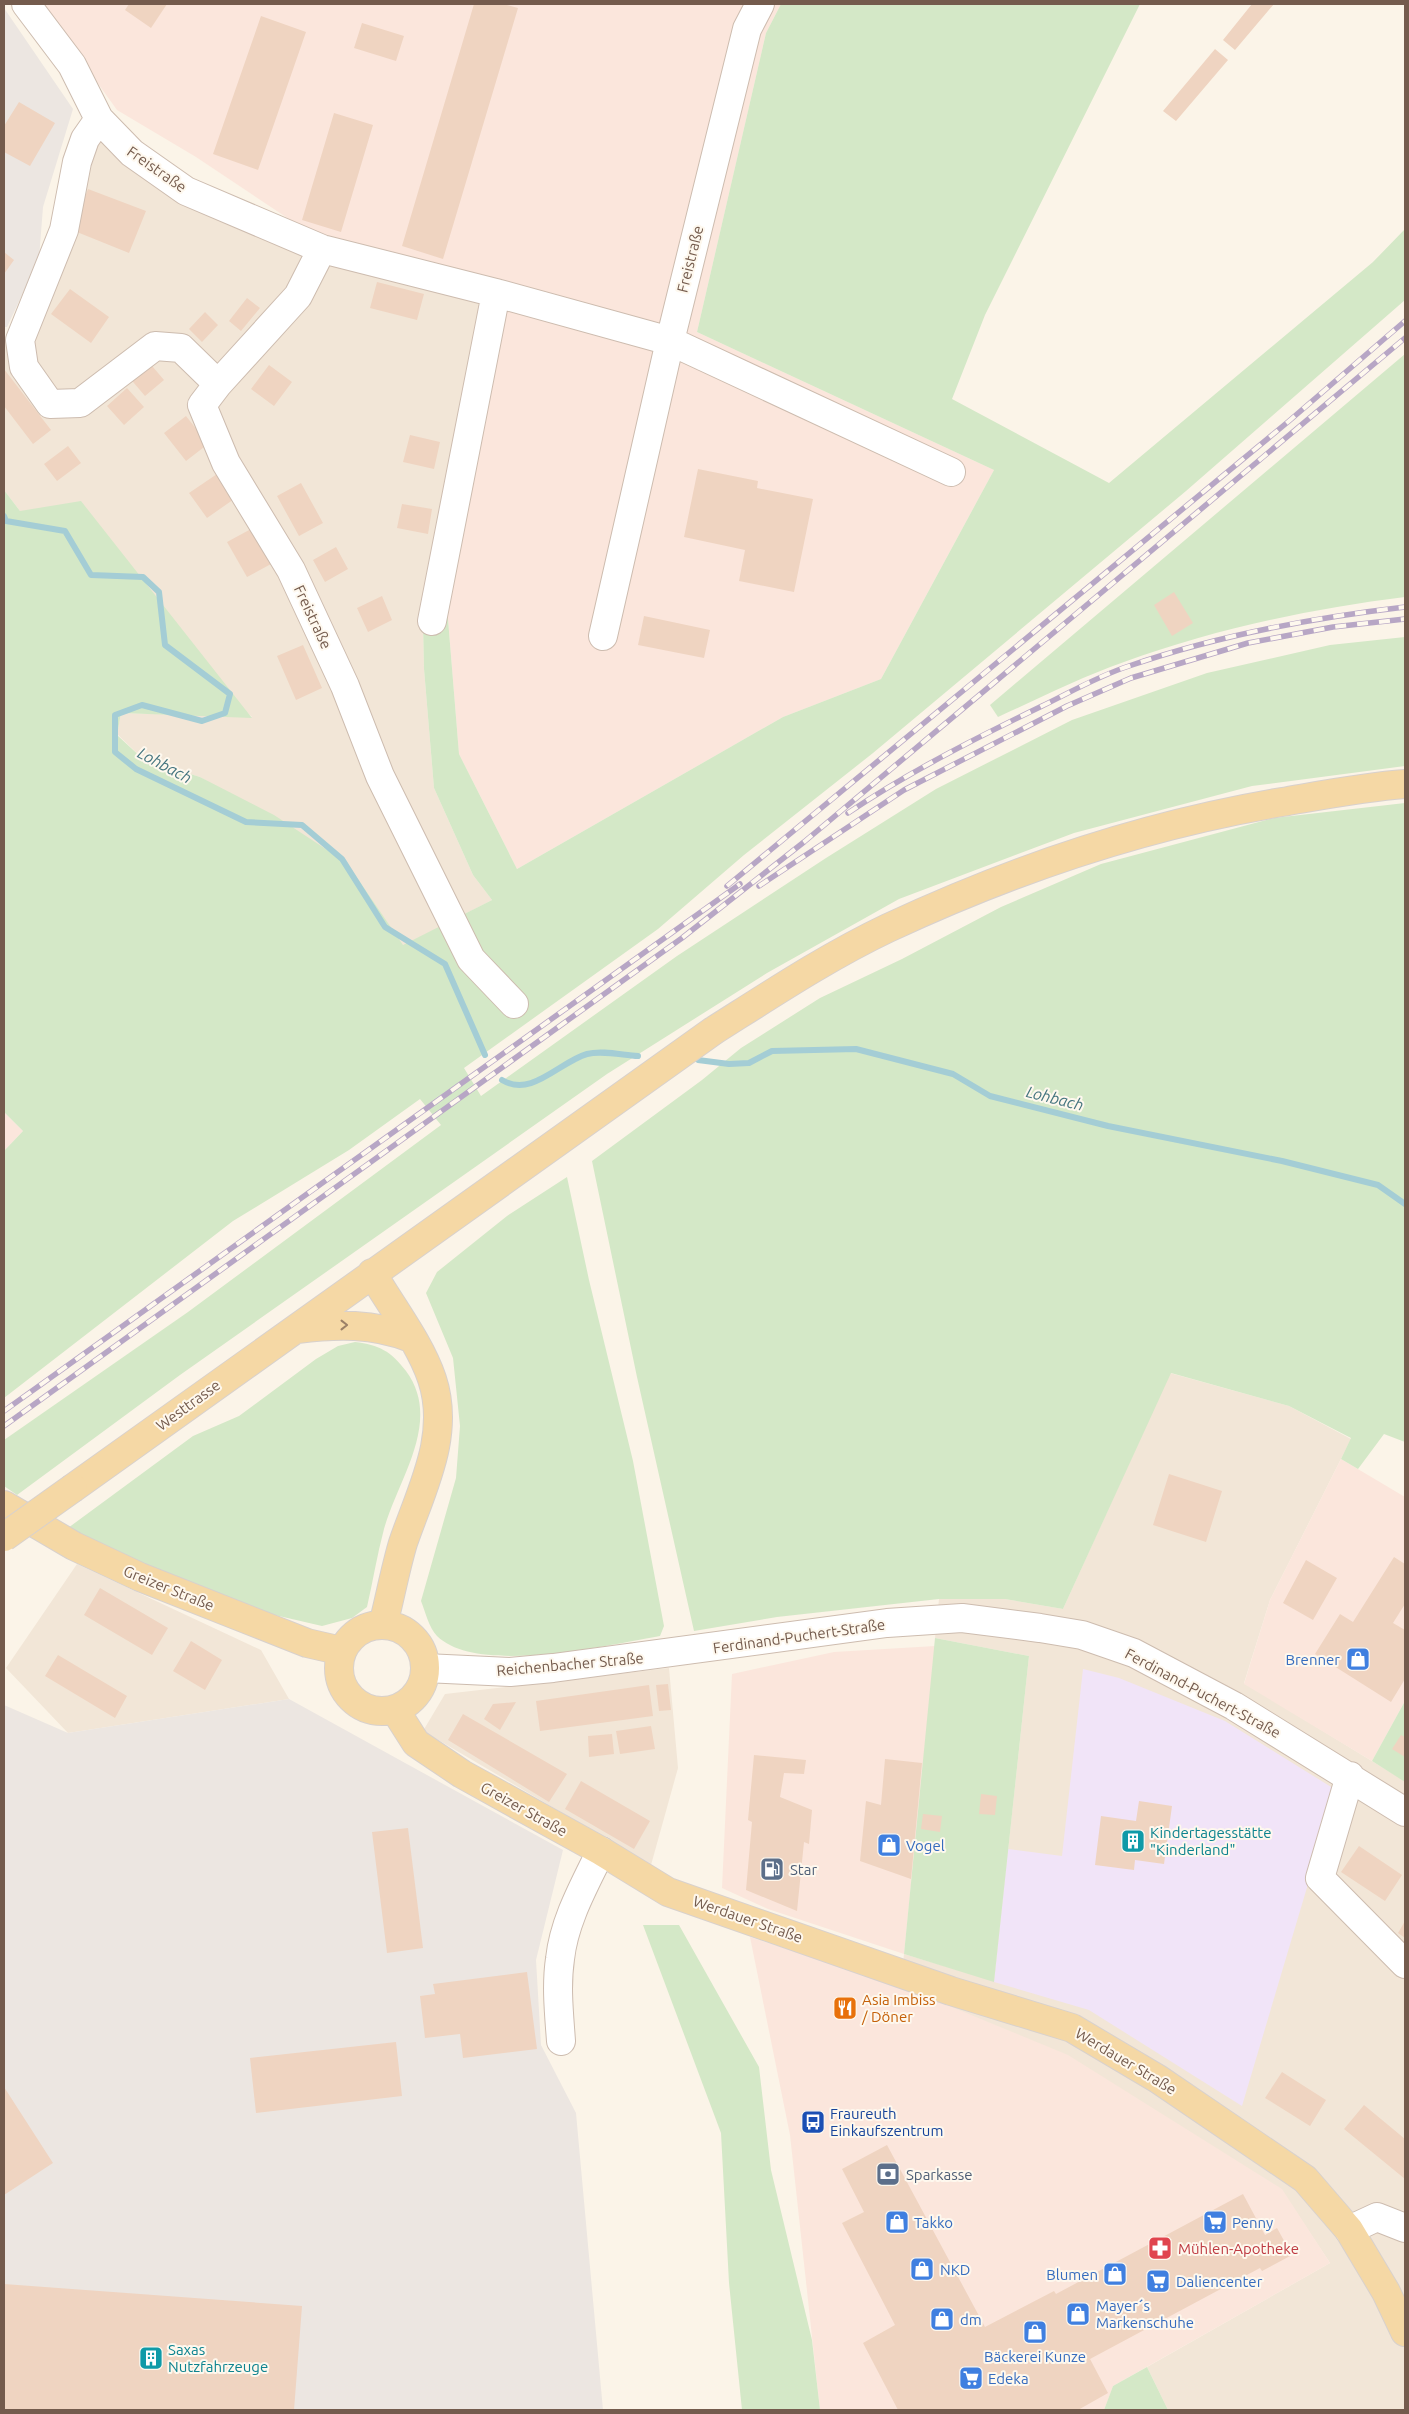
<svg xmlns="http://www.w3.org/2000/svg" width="1409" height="2414" font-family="Ubuntu,sans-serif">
  <rect width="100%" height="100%" fill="#fbf4e8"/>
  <path fill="#f2e6d7" d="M99,119l87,72 300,99 -63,335 1,44 10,119 39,87 19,25 -89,46 -56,-83 -147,-86 -57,-18 -26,-25 4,-21 131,4 -232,-206 -16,-21v-149l17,-1z
    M1170,1373l119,33 62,33 -81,161 -26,83 154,94 7,-12v645h-237l-21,-43 183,-104 -49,-74 -380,-203 3,-32 90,27 35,-325 -94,-18 4,-39h66l58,10z
    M77,1564l184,86 28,49 -221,34 -62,-65z
    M669,1668l9,100 -27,97 -228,-134 22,-37z"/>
  <path fill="#fbe6dc" d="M41,4h740l-15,29 -69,299 297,138 -113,209 -98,38 -266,152 -58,-115 -12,-147 60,-325 -200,-51 -111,-74 -79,-47z
    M4,1112l19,19 -19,20z
    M1341,1459l64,38v204l-33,60 -128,-77 26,-84z
    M935,1646l-31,308 -136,-45 -46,-21 10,-214 102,-22z
    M750,1937l151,49 167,69 214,134 48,74 -217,123 -9,24h-284l-30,-275z"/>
  <path fill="#ece6e1" d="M4,8l69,101 -30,98 -4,52 -32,68h-3z
    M289,1699l274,151 -27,110 5,85 35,68 27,297h-599v-705l64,28z"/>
  <path fill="#f1e4f8" d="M1083,1669l36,9 106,43 111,69 -94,316 -153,-96 -95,-28 14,-133 54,7z"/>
  <path fill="#d4e8c7" d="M781,4h359l-155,311 -33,84 157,84 264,-221 32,-33v71l-219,191 -313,262 -129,102 -86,74 -194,139 17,28 196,-140 149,-98 110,-69 136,-69 135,-47 123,-28 75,-8v129l-153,20 -178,47 -175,66 -132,74 -160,101 -427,301 -163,120 -13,-9v-46l184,-128 253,-187 -21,-26 -71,51 -116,71 -229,177v-247l19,-20 -19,-19v-622l16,21 61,-10 171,217 -131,-5 -4,22 26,24 57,18 74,38 73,48 56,82 89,-45 -19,-25 -39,-87 -10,-119 -1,-44 24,-18 12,147 58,115 266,-152 98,-38 113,-209 -297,-138 69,-299z
    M1405,354v243c-96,12 -190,32 -281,65 -43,15 -84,36 -126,55l-8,-12z
    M1405,803v639l-21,-8 -26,35 -17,-10 10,-21 -62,-32 -118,-33 -108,236 -58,-10h-66l-162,18 -83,14 -57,-254 -45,-216 110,-81 39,-32 79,-50 82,-39 99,-52 100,-43 173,-46z
    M567,1177l22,103 44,181 31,165 -4,10c-53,9 -182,40 -223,0 -8,-8 -12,-25 -16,-35l35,-123 4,-52 -7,-68 -27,-65 11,-21 70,-56z
    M355,1342c24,3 36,9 51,29 37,50 -8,108 -22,158 -7,26 -11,52 -17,78l-15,11 -30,8 -56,-13 -99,-36 -99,-49 125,-92 46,-20 77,-57 22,-13z
    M935,1638l94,18 -35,326 -90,-28z
    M1405,1701v81l-33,-21z
    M643,1925h36l80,142 12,103 41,170 8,70h-78l-13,-127 -8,-150z
    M1147,2367l21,43h-64l9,-24z"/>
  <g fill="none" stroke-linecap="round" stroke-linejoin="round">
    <path stroke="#a4cdd5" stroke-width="6" d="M4,516l2,5 59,10 26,44 52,2 16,15 6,53 65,49 -5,19 -23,8 -60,-16 -27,10v37l21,17 110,53 56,3 40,34 43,68 60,37 40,91
      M698,1060l31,4 20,-1 23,-12 84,-2 97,25 37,22 118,30 174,35 96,24 27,19
      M502,1080c30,18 57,-18 85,-26 15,-4 35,1 51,2"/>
  </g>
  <path fill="#efd4c1" d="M129,4h38l-16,24 -26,-18z
    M474,4h29l15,4 -75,251 -41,-13z
    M1252,4h22l-39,46 -12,-10z
    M261,16l45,16 -48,138 -45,-16z
    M362,23l42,13 -8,25 -42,-13z
    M1215,49l13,11 -52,61 -13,-10z
    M19,102l36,21 -25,43 -26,-14v-26z
    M334,113l39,12 -32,107 -39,-12z
    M88,189l58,22 -17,42 -57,-23z
    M4,252l10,8 -10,14z
    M377,282l47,12 -7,26 -47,-12z
    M70,289l39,28 -18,26 -40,-29z
    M247,298l13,10 -19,23 -12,-10z
    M205,312l13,13 -16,17 -13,-13z
    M147,360l17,20 -19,16 -17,-20z
    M269,365l23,17 -18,24 -23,-17z
    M4,369l47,61 -18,14 -29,-38z
    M127,388l17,19 -20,18 -17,-19z
    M186,416l22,28 -22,17 -22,-28z
    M410,435l30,7 -6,27 -31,-7z
    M68,446l13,17 -24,18 -13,-17z
    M698,469l60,12 -1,7 56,11 -19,93 -55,-11 6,-31 -61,-13z
    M220,472l17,25 -30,21 -18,-25z
    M301,483l22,40 -24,13 -22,-40z
    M402,504l30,5 -4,25 -31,-6z
    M251,529l20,35 -24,13 -20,-35z
    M336,547l12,22 -23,13 -12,-22z
    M1174,592l19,31 -21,13 -18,-31z
    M382,596l10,24 -24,12 -11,-24z
    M644,616l66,14 -6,28 -66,-13z
    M303,645l19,43 -26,12 -19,-44z
    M1169,1474l53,17 -16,51 -53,-17z
    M1394,1557l11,7v40l-12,19 12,7v49l-14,23 -76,-48 25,-40 13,8z
    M1306,1560l31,18 -24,42 -30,-17z
    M100,1588l68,40 -16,27 -68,-40z
    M191,1641l31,19 -17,30 -32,-19z
    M58,1655l69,41 -12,22 -70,-42z
    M668,1684l3,26 -12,1 -3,-26z
    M649,1685l4,31 -113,15 -4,-30z
    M516,1702l-16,28 -16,-11 9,-15z
    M463,1714l104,60 -18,28 -101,-62z
    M651,1726l4,23 -35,5 -4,-23z
    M612,1734l2,20 -25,3 -1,-21z
    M1401,1735l4,2v20l-13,-8z
    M754,1755l52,5 -2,14 -20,-1 -4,24 32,13 -3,34 -5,-2 -7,69 -51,-21 6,-68 -4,-2z
    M885,1759l37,4 -11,116 -51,-18 6,-60 15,4z
    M581,1781l69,40 -16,28 -69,-40z
    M981,1794l16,2 -2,19 -16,-1z
    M1139,1801l33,5 -8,58 -29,-4 -1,10 -39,-5 6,-49 35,5z
    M923,1814l19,2 -2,16 -19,-3z
    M408,1828l15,120 -36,5 -15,-121z
    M1359,1846l43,29 -17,26 -44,-29z
    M1405,1921v17l-7,-5z
    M527,1972l10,77 -74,9 -3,-24 -35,4 -5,-42 15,-2 -2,-10z
    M396,2042l6,54 -146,17 -6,-55z
    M1282,2072l44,28 -16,26 -45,-28z
    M4,2087l49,76 -49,32z
    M1364,2105l41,34v40l-61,-50z
    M887,2145l98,182 69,-36 2,3 187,-100 22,41 12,-7 15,27 -30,16 -2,-3 -170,91 18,34 -30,17h-180l-35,-67 32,-18 -53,-102 22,-11 -22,-43z
    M4,2284l298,22 -8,104h-290z"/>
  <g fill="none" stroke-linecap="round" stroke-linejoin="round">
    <g stroke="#cdbcaf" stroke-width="30">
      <path id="minor" d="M26,4l46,61 27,54 33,34 54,38 136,58 174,44 174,48 77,-312 13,-25
        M99,119l-14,20 -8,23 -13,68 -44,110 4,27 26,37 30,-1 75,-57 26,2 37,36
        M322,249l-24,47 -80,88 -16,21 24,58 65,107 54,116 35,90 91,183 43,45
        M432,621l64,-328
        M603,636l67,-295 281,131
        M425,1668l85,4 43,-4 334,-45 75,-5 78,10 42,7 52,18 100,53 171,106
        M1350,1776l-30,102 85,86
        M561,2041c-2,-28 -5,-55 -1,-82 4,-38 24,-73 41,-108
        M1349,2230l28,-13 28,11"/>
    </g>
    <g stroke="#d8d1cd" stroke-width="30">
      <path id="major" d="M372,1273c19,33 48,70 60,106 19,57 -11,111 -29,164 -8,27 -13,55 -20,82
        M297,1329c40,-5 76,-6 114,9
        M73,1488l640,-457c57,-36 114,-74 175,-103 126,-59 257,-103 394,-126 41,-7 82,-15 123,-18
        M4,1505l70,41 66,31 167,66 35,8
        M339 1668a43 43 0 1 1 86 0a43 43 0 1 1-86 0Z
        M395,1710l21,33 46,31 139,77 67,41 283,99 121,37 86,51 147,100 44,51 37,62 19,40"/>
    </g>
    <use href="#minor" stroke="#fff" stroke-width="28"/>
    <use href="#major" stroke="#f5d8a5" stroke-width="28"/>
    <g stroke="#b7a6c5" stroke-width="5.5">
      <path id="rail" d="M848,813c61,-41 126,-74 192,-106 29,-14 58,-31 89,-41 90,-31 182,-48 276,-59
        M727,886l562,-465 116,-100
        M759,886l145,-96 163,-84 64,-28 117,-35 85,-16 72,-8
        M4,1411l736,-527
        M4,1426l678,-488 122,-96 601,-504"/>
    </g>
    <use href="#rail" stroke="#fef8ee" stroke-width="4" stroke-dasharray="11" stroke-linecap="butt"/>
    <g stroke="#d8d1cd" stroke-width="30" stroke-linecap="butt">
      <path id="major-bridge" d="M4,1537l69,-49"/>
    </g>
    <use href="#major-bridge" stroke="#f5d8a5" stroke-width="28"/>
  </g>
  <defs><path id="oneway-chevron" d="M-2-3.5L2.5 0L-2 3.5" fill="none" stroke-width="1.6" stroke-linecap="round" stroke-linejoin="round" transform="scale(1.25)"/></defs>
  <use stroke="#9b8067" href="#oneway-chevron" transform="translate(344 1325)"/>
  <defs>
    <g id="shop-square" transform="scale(1.25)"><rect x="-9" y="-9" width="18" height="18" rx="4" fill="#3f7fe0" stroke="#fef8ee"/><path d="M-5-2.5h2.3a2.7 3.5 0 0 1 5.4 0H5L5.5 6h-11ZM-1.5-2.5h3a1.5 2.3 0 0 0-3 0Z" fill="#fff"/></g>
    <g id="building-square" transform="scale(1.25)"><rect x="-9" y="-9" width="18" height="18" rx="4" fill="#0f9aa8" stroke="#fef8ee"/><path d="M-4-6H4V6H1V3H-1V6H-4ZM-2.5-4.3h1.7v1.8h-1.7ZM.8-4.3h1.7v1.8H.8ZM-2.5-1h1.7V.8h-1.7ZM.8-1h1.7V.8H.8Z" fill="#fff"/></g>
    <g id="fuel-square" transform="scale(1.25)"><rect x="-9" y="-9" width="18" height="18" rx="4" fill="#5c6f8a" stroke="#fef8ee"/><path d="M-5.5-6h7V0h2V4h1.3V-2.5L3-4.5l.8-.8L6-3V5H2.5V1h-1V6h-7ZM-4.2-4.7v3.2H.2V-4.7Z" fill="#fff"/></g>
    <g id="restaurant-square" transform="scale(1.25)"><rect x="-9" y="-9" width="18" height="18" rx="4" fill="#e8710a" stroke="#fef8ee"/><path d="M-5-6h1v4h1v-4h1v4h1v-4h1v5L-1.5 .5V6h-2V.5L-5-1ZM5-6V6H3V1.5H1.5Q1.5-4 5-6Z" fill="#fff"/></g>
    <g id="bus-square" transform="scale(1.25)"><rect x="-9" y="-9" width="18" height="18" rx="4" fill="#1a4fb4" stroke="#fef8ee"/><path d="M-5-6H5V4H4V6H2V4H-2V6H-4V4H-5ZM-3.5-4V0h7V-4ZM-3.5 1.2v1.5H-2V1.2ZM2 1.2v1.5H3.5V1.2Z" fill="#fff"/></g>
    <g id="bank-square" transform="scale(1.25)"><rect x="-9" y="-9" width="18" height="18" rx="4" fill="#5c6f8a" stroke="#fef8ee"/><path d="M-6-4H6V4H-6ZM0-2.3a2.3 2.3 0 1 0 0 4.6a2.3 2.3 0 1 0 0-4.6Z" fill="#fff"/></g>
    <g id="supermarket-square" transform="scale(1.25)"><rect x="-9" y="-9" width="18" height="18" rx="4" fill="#3f7fe0" stroke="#fef8ee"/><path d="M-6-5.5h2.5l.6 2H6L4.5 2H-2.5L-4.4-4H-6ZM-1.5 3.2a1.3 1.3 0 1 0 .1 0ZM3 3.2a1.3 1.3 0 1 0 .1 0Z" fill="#fff"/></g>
    <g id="pharmacy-square" transform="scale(1.25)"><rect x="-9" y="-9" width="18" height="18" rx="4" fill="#e0444e" stroke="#fef8ee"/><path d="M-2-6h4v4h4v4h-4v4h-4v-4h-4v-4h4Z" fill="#fff"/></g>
  </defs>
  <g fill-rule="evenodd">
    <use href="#shop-square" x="1358" y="1659"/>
    <use href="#building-square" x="1133" y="1841"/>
    <use href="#shop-square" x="889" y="1845"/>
    <use href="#fuel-square" x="772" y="1869"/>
    <use href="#restaurant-square" x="845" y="2008"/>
    <use href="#bus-square" x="813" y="2122"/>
    <use href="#bank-square" x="888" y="2174"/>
    <use href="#shop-square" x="897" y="2222"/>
    <use href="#supermarket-square" x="1215" y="2222"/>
    <use href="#pharmacy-square" x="1160" y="2248"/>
    <use href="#shop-square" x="922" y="2269"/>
    <use href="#shop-square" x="1115" y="2274"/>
    <use href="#supermarket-square" x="1158" y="2281"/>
    <use href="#shop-square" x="1078" y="2314"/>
    <use href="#shop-square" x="942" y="2319"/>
    <use href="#shop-square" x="1035" y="2332"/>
    <use href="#building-square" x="151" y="2358"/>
    <use href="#supermarket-square" x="971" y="2378"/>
  </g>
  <g text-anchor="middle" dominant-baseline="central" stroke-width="4" stroke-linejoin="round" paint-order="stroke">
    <g font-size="15" fill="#745b4d" stroke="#fef8ee">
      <text transform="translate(157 169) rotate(35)">Freistraße</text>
      <text transform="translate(690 259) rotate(-76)">Freistraße</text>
      <text transform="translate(313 617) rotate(65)">Freistraße</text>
      <text transform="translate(188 1405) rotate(-36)">Westtrasse</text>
      <text transform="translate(169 1588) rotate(22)">Greizer Straße</text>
      <text transform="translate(799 1636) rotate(-8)">Ferdinand-Puchert-Straße</text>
      <text transform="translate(570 1664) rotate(-5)">Reichenbacher Straße</text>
      <text transform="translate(1203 1693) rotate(28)">Ferdinand-Puchert-Straße</text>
      <text transform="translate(524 1809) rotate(29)">Greizer Straße</text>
      <text transform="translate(748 1919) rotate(19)">Werdauer Straße</text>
      <text transform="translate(1126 2061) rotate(31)">Werdauer Straße</text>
    </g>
    <g font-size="15" fill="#366cbe" stroke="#fef8ee" text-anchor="start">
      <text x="1340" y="1659" text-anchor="end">Brenner</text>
      <text x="906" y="1845">Vogel</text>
      <text x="914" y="2222">Takko</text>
      <text x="1232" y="2222">Penny</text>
      <text x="940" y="2269">NKD</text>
      <text x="1098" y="2274" text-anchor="end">Blumen</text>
      <text x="1176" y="2281">Daliencenter</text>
      <text x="1096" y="2305">Mayer´s<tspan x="1096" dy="17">Markenschuhe</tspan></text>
      <text x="960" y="2319">dm</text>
      <text x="1035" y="2356" text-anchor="middle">Bäckerei Kunze</text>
      <text x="988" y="2378">Edeka</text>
    </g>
    <g font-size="15" fill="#0d838f" stroke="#fef8ee" text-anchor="start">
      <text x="1150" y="1832">Kindertagesstätte<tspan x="1150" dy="17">"Kinderland"</tspan></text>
      <text x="168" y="2349">Saxas<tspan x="168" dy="17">Nutzfahrzeuge</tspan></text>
    </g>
    <g font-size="15" fill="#4e5e75" stroke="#fef8ee" text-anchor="start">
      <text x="790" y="1869">Star</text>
      <text x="906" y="2174">Sparkasse</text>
    </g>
    <g font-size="15" fill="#c56008" stroke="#fef8ee" text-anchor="start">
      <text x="862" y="1999">Asia Imbiss<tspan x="862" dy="17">/ Döner</tspan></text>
    </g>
    <g font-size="15" fill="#164399" stroke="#fef8ee" text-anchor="start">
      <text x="830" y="2113">Fraureuth<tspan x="830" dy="17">Einkaufszentrum</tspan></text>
    </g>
    <g font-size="15" fill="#be3a42" stroke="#fef8ee" text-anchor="start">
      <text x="1178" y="2248">Mühlen-Apotheke</text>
    </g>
    <g font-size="16" font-style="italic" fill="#45757f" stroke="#fef8ee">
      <text transform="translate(165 765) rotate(28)">Lohbach</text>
      <text transform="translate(1055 1098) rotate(14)">Lohbach</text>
    </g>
  </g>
  <rect width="1409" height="2414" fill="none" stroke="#745b4d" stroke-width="10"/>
</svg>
